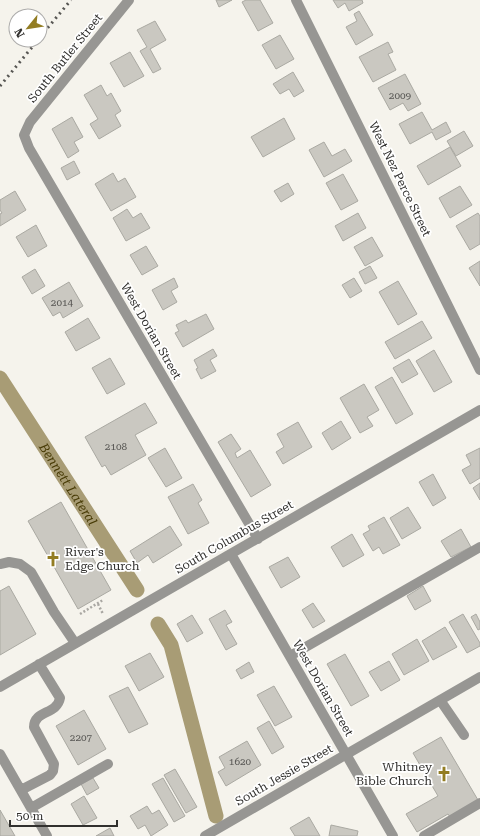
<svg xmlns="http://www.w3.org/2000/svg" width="480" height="836" font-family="'Roboto Serif',serif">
  <rect width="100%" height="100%" fill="#f5f3ec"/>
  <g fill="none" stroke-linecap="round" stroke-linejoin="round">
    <g stroke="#a89c75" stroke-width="15">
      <path id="s1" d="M0,378l137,212"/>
      <path d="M158,624l13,21 45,171"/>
    </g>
  </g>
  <path fill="#cac8c1" stroke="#aaa9a2" d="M216,0h16l-13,7z
    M246,0h14l13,23 -15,8 -16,-29z
    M333,0h29l1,3 -14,8 -4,-8 -7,5z
    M359,11l14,24 -17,10 -10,-18 11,-6 -3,-7z
    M155,21l11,19 -16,9 11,20 -8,4 -13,-22 7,-4 -10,-17z
    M280,35l14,24 -18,10 -14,-24z
    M388,42l5,10 -5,2 8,16 -23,12 -14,-25z
    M130,52l14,24 -20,11 -14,-24z
    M293,72l11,19 -10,6 -5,-8 -9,5 -7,-10z
    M405,74l16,30 -13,7 -5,-8 -13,7 -12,-22z
    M101,85l6,11 4,-3 10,18 -6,4 6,11 -22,13 -9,-15 8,-5 -14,-24z
    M422,112l10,18 14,-8 5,10 -15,8 -4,-8 -22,12 -11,-20z
    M72,117l11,20 -9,5 5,9 -11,7 -16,-29z
    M284,118l11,21 -32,18 -12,-20z
    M464,131l9,15 -17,10 -9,-15z
    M324,142l8,14 13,-7 7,12 -28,16 -15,-27z
    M450,147l11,19 -33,19 -11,-19z
    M74,161l6,12 -13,7 -6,-12z
    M113,173l5,9 7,-4 11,19 -25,14 -16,-27z
    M343,174l15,27 -17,9 -15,-27z
    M288,183l6,11 -13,8 -7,-11z
    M460,186l12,19 -22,13 -11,-20z
    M15,191l11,19 -26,16v-12l2,-1 -2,-3v-10z
    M127,209l6,9 8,-5 9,15 -24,13 -13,-23z
    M358,213l8,15 -23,13 -8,-15z
    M478,213l2,3v28l-10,6 -14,-24z
    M36,225l11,21 -19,11 -12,-20z
    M372,237l11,19 -18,10 -11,-19z
    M146,246l12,20 -16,9 -12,-20z
    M480,261v25l-11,-18z
    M370,266l7,12 -12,6 -6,-12z
    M35,269l10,17 -13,8 -10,-17z
    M174,278l4,9 -7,4 6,11 -14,8 -11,-20z
    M354,278l8,13 -12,7 -8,-13z
    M398,281l19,33 -19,11 -19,-33z
    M69,282l14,24 -20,12 -3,-6 -7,4 -11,-18z
    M206,314l8,15 -31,18 -8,-14 4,-2 -3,-6 10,-5 2,3z
    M88,318l12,20 -24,13 -11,-19z
    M422,321l10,17 -37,21 -10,-17z
    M213,349l4,7 -7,4 6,11 -15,8 -5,-10 2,-1 -4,-8z
    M434,350l18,32 -18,10 -18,-31z
    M110,358l15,26 -18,10 -15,-26z
    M409,359l9,15 -16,9 -9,-15z
    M392,377l21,37 -17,10 -21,-37z
    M364,384l15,26 -12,7 6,9 -13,7 -20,-35z
    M145,403l12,20 -22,12 11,20 -35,20 -6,-10 -3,2 -17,-30z
    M341,421l10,17 -19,12 -10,-17z
    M298,422l14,25 -29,17 -7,-12 8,-5 -7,-13z
    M231,434l10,15 -6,4 2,5 13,-8 21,35 -20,12 -33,-55z
    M165,448l17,30 -16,9 -18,-29z
    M480,448v30l-10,6 -8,-14 9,-5 -5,-10z
    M433,474l13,24 -13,8 -14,-24z
    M480,483v17l-7,-12z
    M193,484l9,16 -4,3 11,20 -21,11 -20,-37z
    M61,502l50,88 -33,19 -50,-88z
    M408,507l13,21 -19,11 -12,-21z
    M384,517l16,28 -17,9 -4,-7 -6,4 -10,-17 7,-4 -2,-4z
    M170,526l12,19 -29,18 -5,-8 -11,8 -7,-12z
    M461,529l10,18 -20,10 -10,-16z
    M352,534l12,21 -21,12 -12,-20z
    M288,557l12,20 -19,11 -12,-21z
    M9,586l27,48 -36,21v-64z
    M423,586l8,15 -16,9 -8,-14z
    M313,603l12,18 -12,7 -11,-18z
    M225,610l7,12 -6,3 11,19 -11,6 -17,-31z
    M463,614l17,29v3l-13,7 -18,-31z
    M476,614l4,8v7l-2,1 -7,-13z
    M192,615l11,18 -16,9 -10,-18z
    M445,627l12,20 -24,13 -11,-19z
    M417,639l12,22 -25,14 -12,-21z
    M150,653l14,24 -25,14 -14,-25z
    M345,654l24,42 -18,10 -24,-42z
    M389,661l11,19 -19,11 -12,-19z
    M249,662l5,10 -13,7 -5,-9z
    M274,686l18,31 -17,9 -18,-31z
    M128,687l20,37 -19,9 -20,-37z
    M84,710l22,39 -28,16 -22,-39z
    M269,721l15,26 -12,7 -15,-26z
    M441,737l37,63 -28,17 -2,-3 -31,18 -11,-18 32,-18 -25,-43z
    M247,741l14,24 -35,21 -8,-14 7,-4 -6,-11z
    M175,769l22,38 -11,6 -22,-38z
    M93,778l6,10 -12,7 -6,-11z
    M163,778l22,38 -11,6 -22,-38z
    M84,796l13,22 -14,7 -12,-21z
    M147,806l5,8 7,-4 9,15 -17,11 -6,-11 -7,4 -8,-13z
    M0,810l15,26h-15z
    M309,817l11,19h-25l-5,-8z
    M331,825l27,6 -1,5h-28z
    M110,828l4,8h-18z"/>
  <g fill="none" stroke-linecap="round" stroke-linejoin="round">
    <path stroke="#a9a7a2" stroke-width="2.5" stroke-dasharray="2 2" stroke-linecap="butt" d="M98,604l5,10
      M80,614l23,-14"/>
    <path stroke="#979693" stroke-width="10" d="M129,0l-99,122 -6,13 5,13 229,391
      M296,0l184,370
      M231,554l162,282
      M0,564l9,-2 11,2 11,8 23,40 21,31
      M290,656l190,-109
      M0,687l480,-277
      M440,700l24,35
      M0,754l47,82
      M21,790l29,-15 3,-4 1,-7 -20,-37c0,-17 23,-12 26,-29l-21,-34
      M31,808l77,-44
      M205,836l275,-159
      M424,836l56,-33"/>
    <path stroke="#575653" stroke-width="3" stroke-dasharray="2 4" stroke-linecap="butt" d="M40,37l31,-37
      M0,86l38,-46"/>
  </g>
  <defs>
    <g id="church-bare" transform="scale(1.2)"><path d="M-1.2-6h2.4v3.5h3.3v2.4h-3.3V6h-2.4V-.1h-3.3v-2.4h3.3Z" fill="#937d23" stroke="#fff" stroke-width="2.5" paint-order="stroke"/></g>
  </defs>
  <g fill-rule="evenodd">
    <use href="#church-bare" x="53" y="559"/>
    <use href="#church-bare" x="444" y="774"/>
  </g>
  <g text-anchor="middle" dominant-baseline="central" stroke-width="3.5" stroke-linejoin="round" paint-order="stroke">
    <g font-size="10" fill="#575653">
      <text x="400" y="95">2009</text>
      <text x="62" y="302">2014</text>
      <text x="116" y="446">2108</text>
      <text x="81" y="737">2207</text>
      <text x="240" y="761">1620</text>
    </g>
    <g font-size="12" fill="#31302e" stroke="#fff">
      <text transform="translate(65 58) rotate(-51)">South Butler Street</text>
      <text transform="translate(400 179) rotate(64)">West Nez Perce Street</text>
      <text transform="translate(151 331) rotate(60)">West Dorian Street</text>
      <text transform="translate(234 537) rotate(-30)">South Columbus Street</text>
      <text transform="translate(323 688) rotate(60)">West Dorian Street</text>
      <text transform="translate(284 775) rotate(-30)">South Jessie Street</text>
    </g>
    <g font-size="12" fill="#31302e" stroke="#fff" text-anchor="start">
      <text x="65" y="552">River's<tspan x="65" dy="14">Edge Church</tspan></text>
      <text x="432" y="767" text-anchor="end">Whitney<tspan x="432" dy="14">Bible Church</tspan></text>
    </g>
    <g font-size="13" font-style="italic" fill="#483b06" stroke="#fff">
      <text stroke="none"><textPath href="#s1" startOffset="126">Bennett Lateral</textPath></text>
    </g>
  </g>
  <g transform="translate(28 28) rotate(240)"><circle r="19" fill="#ffffff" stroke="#adacab"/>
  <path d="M0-3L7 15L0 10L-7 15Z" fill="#937d23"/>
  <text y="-6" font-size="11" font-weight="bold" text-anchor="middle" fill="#31302e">N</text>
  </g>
  <path d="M10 820v6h107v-6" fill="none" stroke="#31302e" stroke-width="2"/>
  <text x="16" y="820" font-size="12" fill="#31302e" stroke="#ffffff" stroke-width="3" paint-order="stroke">50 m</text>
</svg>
